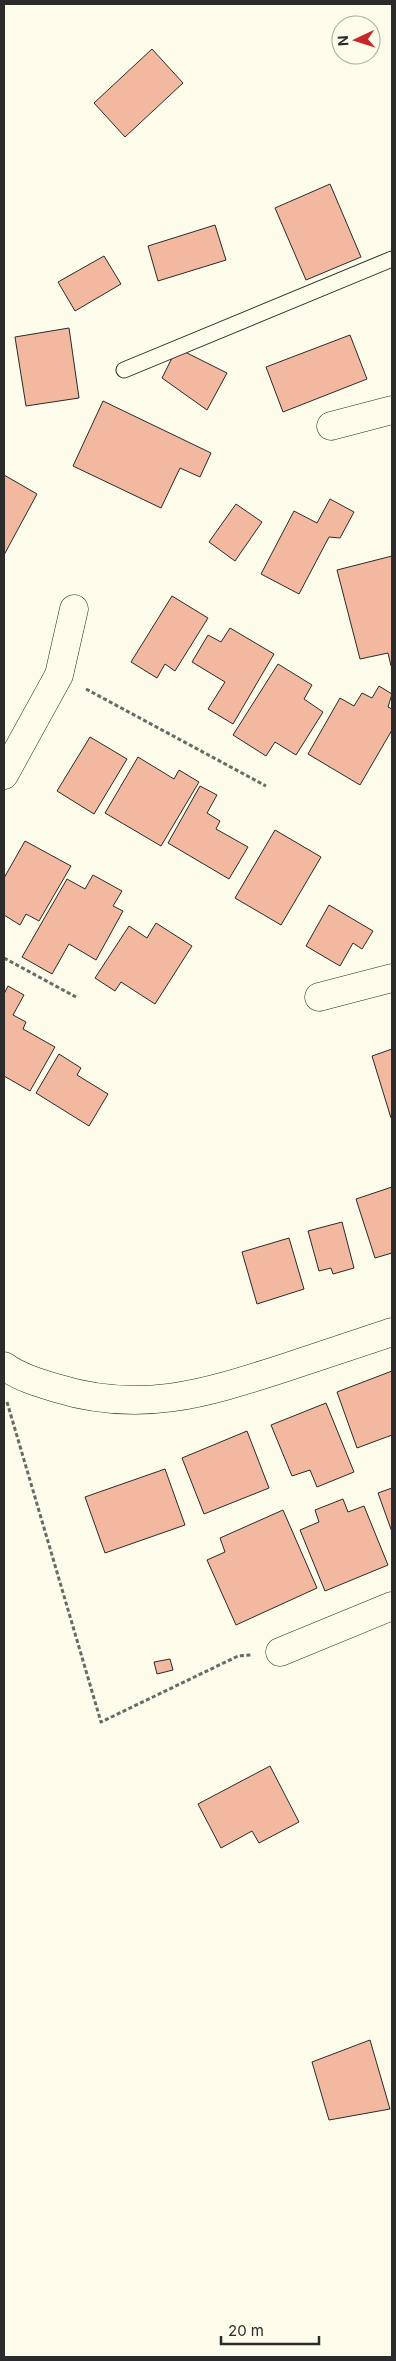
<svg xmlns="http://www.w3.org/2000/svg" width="396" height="2361" font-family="Inter,sans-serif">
  <rect width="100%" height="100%" fill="#fdfbea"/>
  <path fill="#f2b8a0" stroke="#2b2b2b" d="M152,49l31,34 -58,54 -31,-34z
    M330,184l31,73 -55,23 -31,-72z
    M215,225l11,35 -68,21 -10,-35z
    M104,256l17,28 -46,27 -17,-29z
    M69,328l10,70 -53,8 -11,-69z
    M350,335l17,44 -84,33 -17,-45z
    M177,348l50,25 -20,37 -45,-32z
    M103,401l108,52 -11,24 -20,-9 -19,40 -88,-42z
    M4,475l33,19 -33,61z
    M330,499l24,13 -14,26 -11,-1 -30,57 -38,-20 33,-63 23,12z
    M236,504l26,18 -27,39 -26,-19z
    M392,556v110h-1l-3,-13 -28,6 -23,-89z
    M172,596l36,22 -33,53 -10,-7 -8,14 -26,-16z
    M230,628l44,26 -41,70 -25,-15 17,-27 -33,-20 16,-27 13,7z
    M278,664l34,21 -8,14 19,13 -27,43 -21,-13 -9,14 -33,-21z
    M379,686l13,8 -4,13 4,2v21l-32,55 -52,-31 32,-56 14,8 8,-13 10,5z
    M90,737l37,22 -33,55 -37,-23z
    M138,757l36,22 5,-9 20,12 -38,64 -56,-33z
    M200,786l17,9 -10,18 13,8 -4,8 32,18 -19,32 -61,-36z
    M275,830l46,27 -40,68 -46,-27z
    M25,841l46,25 -32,55 -13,-7 -6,11 -16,-10v-37z
    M93,875l29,16 -9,15 10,5 -27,49 -27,-16 -17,30 -30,-17 45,-78 18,10z
    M329,905l44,26 -11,18 -9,-6 -13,23 -34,-20z
    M156,923l36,23 -37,58 -34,-22 -6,9 -20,-13 34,-52 18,12z
    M8,986l16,9 -11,20 13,7 -3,7 32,18 -25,44 -26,-15v-82z
    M392,1049v68l-1,1 -19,-62z
    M59,1054l22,14 -4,7 31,19 -19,32 -53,-33z
    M392,1187v66l-17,5 -19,-59z
    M342,1222l12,46 -21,6 -2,-6 -12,3 -11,-40z
    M289,1238l15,51 -47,15 -15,-52z
    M392,1371v64l-35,13 -20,-56z
    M326,1403l28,69 -37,15 -7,-17 -18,6 -21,-51z
    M247,1431l22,57 -65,26 -22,-56z
    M165,1469l20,56 -80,28 -20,-56z
    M392,1488v44l-14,-39z
    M343,1499l5,13 16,-6 24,59 -63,26 -25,-61 19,-8 -4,-12z
    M283,1510l34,78 -81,37 -29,-65 18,-8 -5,-14z
    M170,1659l3,11 -16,4 -3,-12z
    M270,1766l29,56 -40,21 -7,-12 -31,17 -23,-44z
    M370,2040l20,69 -61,11 -17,-58z"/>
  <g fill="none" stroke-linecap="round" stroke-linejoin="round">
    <g stroke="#2b2b2b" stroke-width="17">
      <path id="lane" d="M124,370l268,-111"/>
    </g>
    <g stroke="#2b2b2b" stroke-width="29">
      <path id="street" d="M331,426l61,-16
        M4,775l55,-100 15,-66
        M319,997l73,-19
        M4,1366c15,11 35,17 52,22 84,26 148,6 228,-20 36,-12 72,-24 108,-36
        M280,1652l112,-46"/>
    </g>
    <path stroke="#6a6964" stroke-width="3" stroke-dasharray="4 2.5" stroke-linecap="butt" d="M86,689l180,97
      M4,958l72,39
      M7,1402l94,320 137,-66 13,-1"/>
    <use href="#lane" stroke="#fdfbea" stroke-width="15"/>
    <use href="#street" stroke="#fdfbea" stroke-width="28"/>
  </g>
  <rect width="396" height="2361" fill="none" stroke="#2b2b2b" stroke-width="10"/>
  <g transform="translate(356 40) rotate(266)"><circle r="24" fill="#fdfbea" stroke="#a9a89e"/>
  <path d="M0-4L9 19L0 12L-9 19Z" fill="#c62828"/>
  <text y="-8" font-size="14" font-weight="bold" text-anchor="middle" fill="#2b2b2b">N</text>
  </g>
  <path d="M221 2336v8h98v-8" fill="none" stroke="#2b2b2b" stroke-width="2.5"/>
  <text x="228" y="2336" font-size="15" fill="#2b2b2b" stroke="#fdfbea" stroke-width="4" paint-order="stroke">20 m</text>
</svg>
